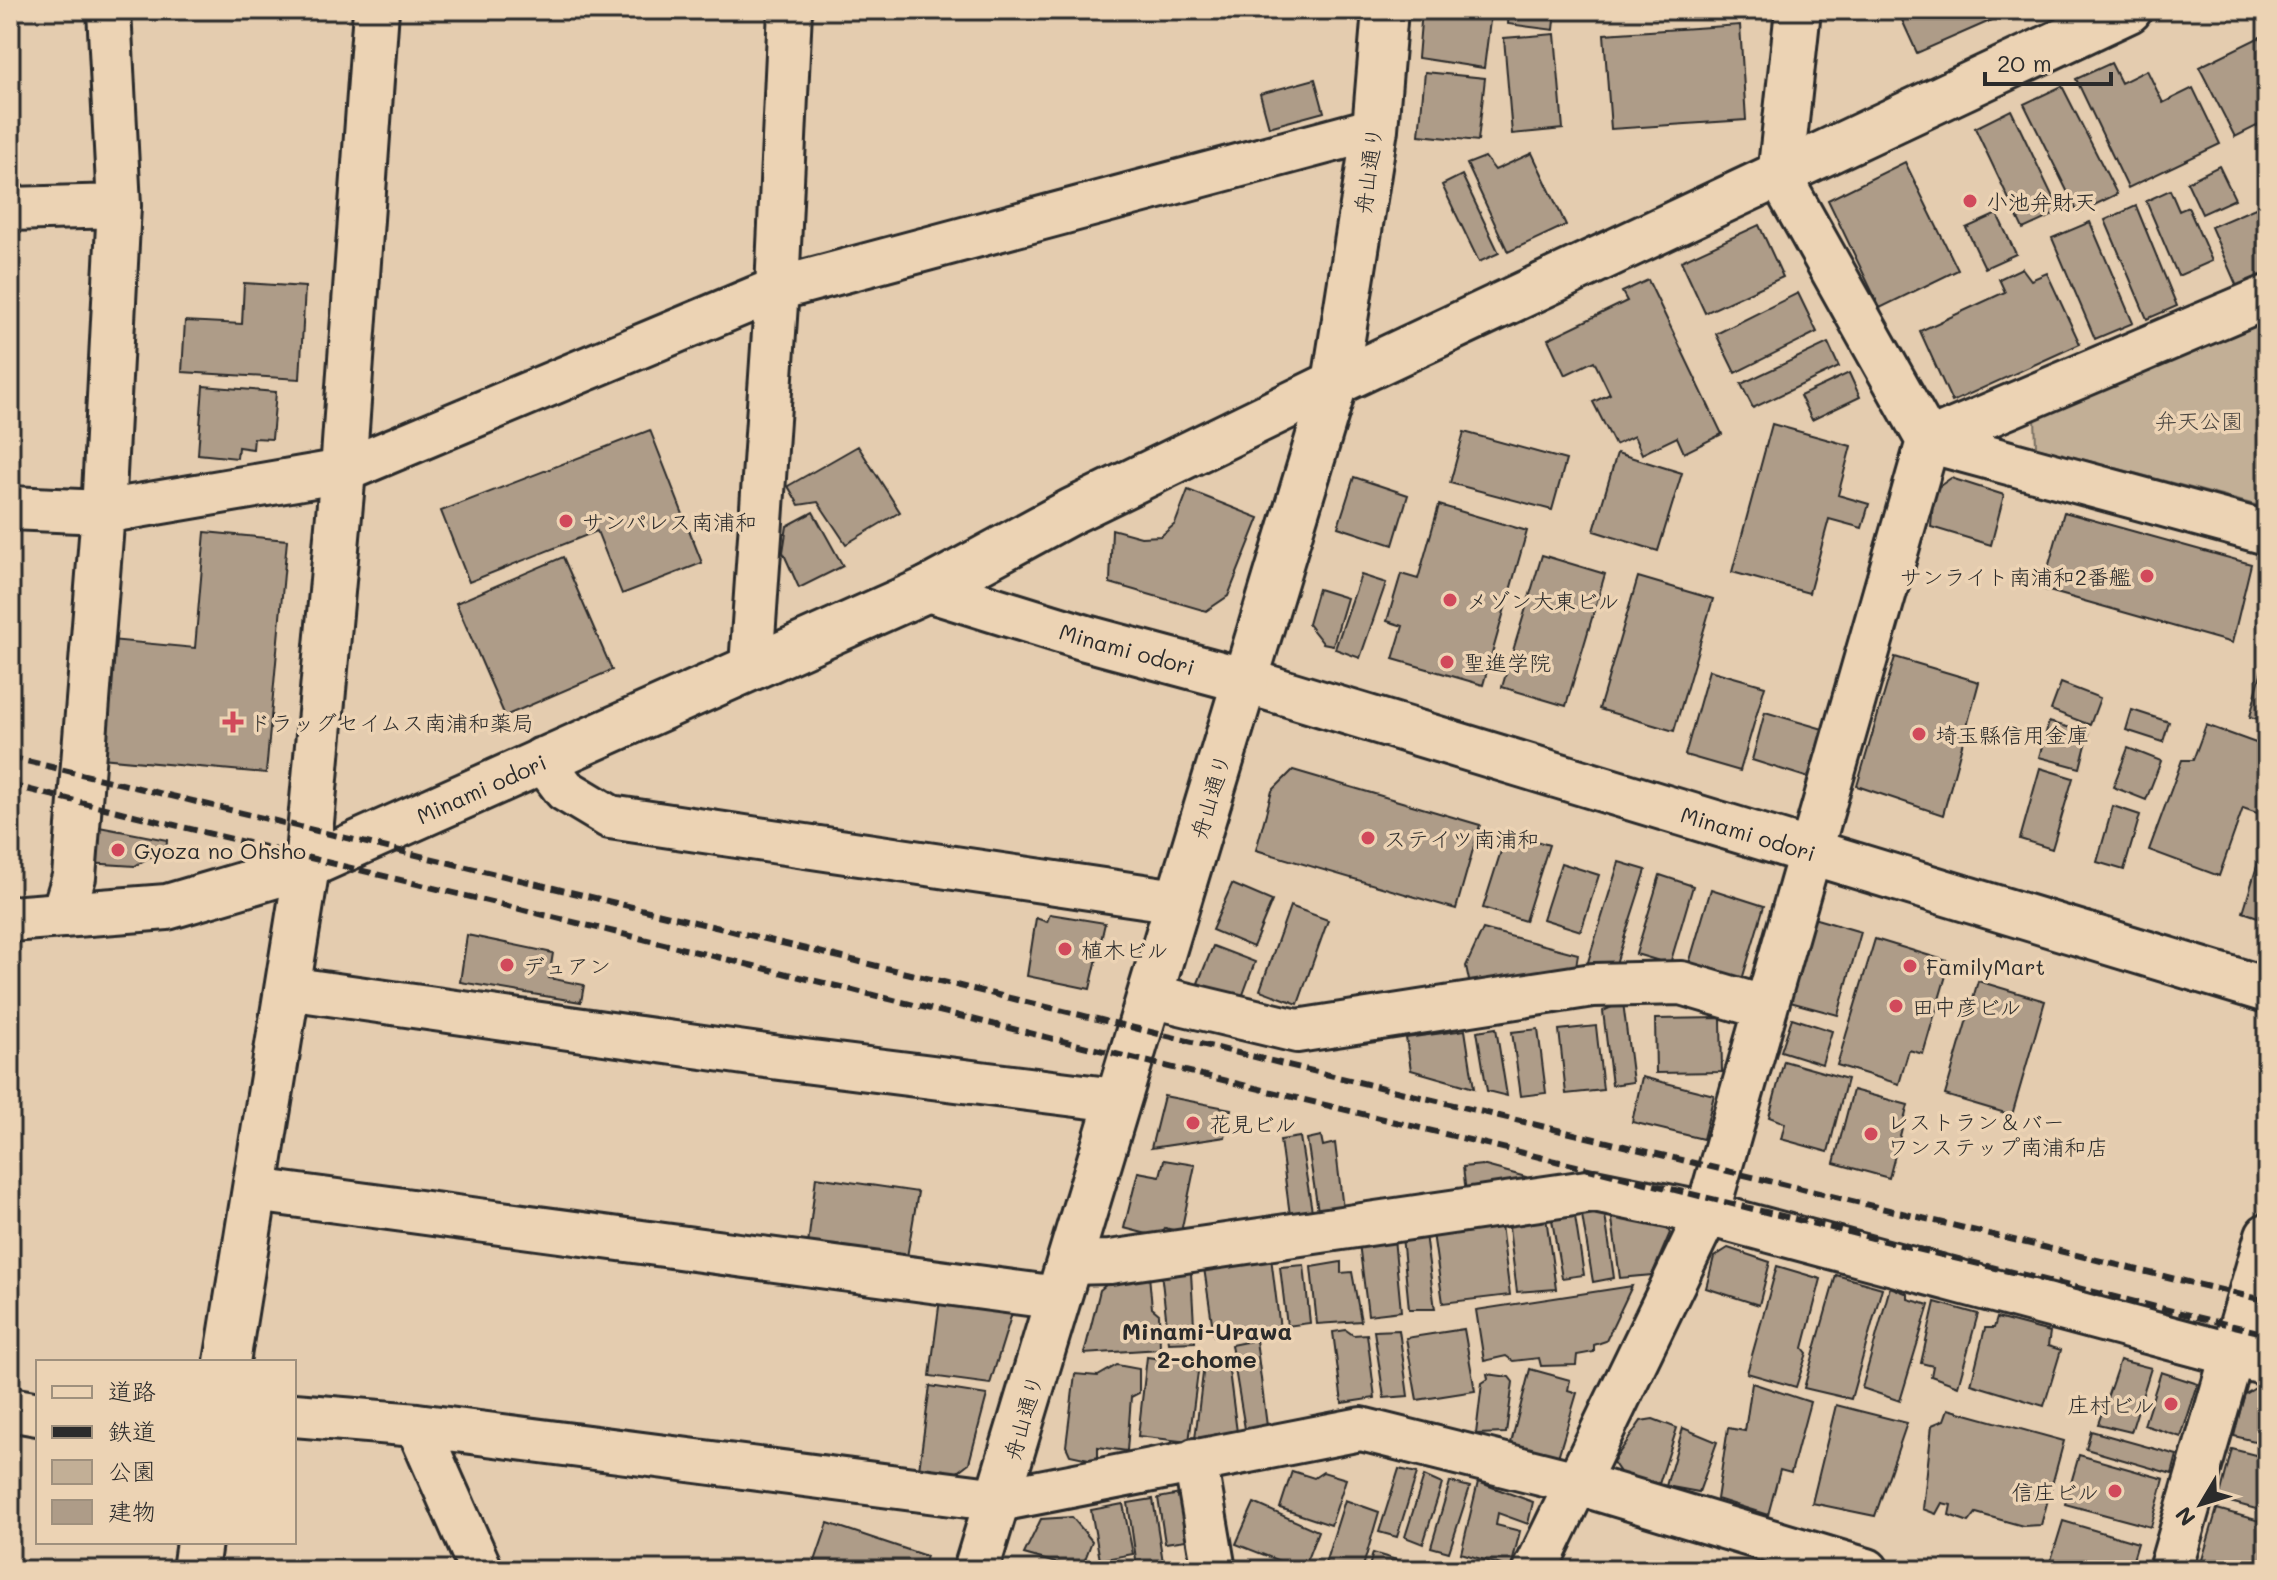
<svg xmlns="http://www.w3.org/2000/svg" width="2277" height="1580" font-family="Mali,'Klee One',sans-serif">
  <rect width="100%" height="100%" fill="#e4ccaf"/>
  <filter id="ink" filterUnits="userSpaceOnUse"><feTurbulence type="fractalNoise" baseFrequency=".0125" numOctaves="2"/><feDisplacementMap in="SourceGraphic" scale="16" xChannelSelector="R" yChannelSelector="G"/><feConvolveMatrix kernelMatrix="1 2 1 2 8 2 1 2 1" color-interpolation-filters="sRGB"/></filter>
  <g filter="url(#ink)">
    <path fill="#c2af96" stroke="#766d60" stroke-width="2" d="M2267,316v192l-231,-61 -1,-30z"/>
    <path fill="#ae9c88" stroke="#2b2b2b" stroke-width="2" d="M1422,10l69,3 -7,55 -66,-10z
      M1509,10h47l-2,20 -46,-6z
      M1653,10h101v1l-100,5z
      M1924,10h91l-98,43 -15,-33z
      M1740,25l6,95 -135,9 -7,-95z
      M1555,34l8,95 -51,5 -8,-96z
      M2260,37l7,14v70l-32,16 -36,-70z
      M2111,63l10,20 26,-13 16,33 30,-15 27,56 -92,44 -52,-109z
      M1425,72l60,6 -7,63 -59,-6z
      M1315,79l9,33 -55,15 -9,-33z
      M2062,86l55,108 -39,19 -54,-109z
      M2011,110l49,102 -37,17 -48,-101z
      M1532,153l34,72 -58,27 -41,-88 18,-7 10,13z
      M1905,162l53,108 -78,38 -52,-108z
      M2219,166l16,33 -33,15 -15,-32z
      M1462,175l37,78 -20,9 -37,-77z
      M2170,190l9,21 9,-4 24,54 -34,15 -32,-75z
      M2267,203v74l-29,12 -27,-62z
      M2136,206l41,100 -30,13 -42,-99z
      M1997,214l19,40 -31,14 -19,-40z
      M2090,222l43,101 -38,16 -43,-101z
      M1759,225l24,52 -78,36 -24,-52z
      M2022,268l9,12 16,-7 33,71 -128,58 -32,-71 85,-39 -6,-13z
      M1648,280l74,154 -38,19 -7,-16 -35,17 -8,-18 -19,9 -22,-43 17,-8 -16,-33 -29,14 -17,-36 79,-38 -5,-9z
      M244,283l61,4 -5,92 -118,-7 3,-51 57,3z
      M1798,293l19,39 -82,41 -19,-39z
      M1828,343l11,24 -86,41 -12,-24z
      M1849,373l11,24 -48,23 -12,-24z
      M203,386l73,6 -4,47 -18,-1 -1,11 -15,-2 -1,11 -39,-4z
      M1772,424l79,22 -13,49 31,9 -7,24 -33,-9 -20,74 -77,-21z
      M650,430l52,133 -80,31 -25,-63 -128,51 -28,-71z
      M1464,432l102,28 -14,50 -102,-27z
      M858,446l42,66 -54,32 -28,-42 -19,3 -11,-19z
      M1617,453l65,20 -24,78 -64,-20z
      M1354,477l54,18 -15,50 -55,-18z
      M1951,478l53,17 -13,50 -60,-18 3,-37z
      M1188,490l71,28 -31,78 -22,15 -96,-28 2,-54 29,8 20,-1 14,-12z
      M1439,505l88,26 -44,154 -90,-26 10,-33 -16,-5 14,-47 17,5z
      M813,512l30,54 -44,22 -16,-36 4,-26z
      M2064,512l187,52 -19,79 -190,-54z
      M205,532l82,8 -21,233 -165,-15 10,-118 84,8z
      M1542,555l63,19 -39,132 -64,-19z
      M563,557l49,113 -107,46 -49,-113z
      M1361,575l25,8 -26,75 -25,-9z
      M1638,577l75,22 -39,132 -75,-22z
      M1318,589l29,9 -14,47 -10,-2 -15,-19z
      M2267,649v72l-17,-4z
      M1895,657l84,25 -36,133 -86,-29z
      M1709,670l56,16 -25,85 -55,-16z
      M2061,683l39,15 -10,27 -39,-15z
      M2132,710l37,12 -6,20 -37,-12z
      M1765,712l58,17 -14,49 -57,-18z
      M2049,722l40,11 -9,35 -41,-11z
      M2206,725l61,22v47l-7,20 -17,-6 -24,68 -70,-26 33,-90h11z
      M2128,748l33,13 -15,39 -33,-13z
      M2040,768l33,10 -21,71 -32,-10z
      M1293,770l187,55 -24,84 -200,-59 16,-59z
      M2113,806l27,9 -16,55 -27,-8z
      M94,826l73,14 -1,16 -17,1 -14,9 -47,-3z
      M1507,832l42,13 -24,76 -42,-13z
      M2267,833v87l-24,-8z
      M1619,862l27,8 -33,103 -26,-8z
      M1561,863l38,12 -18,56 -38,-12z
      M1660,875l33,11 -23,78 -34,-10z
      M1232,884l40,17 -19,46 -41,-17z
      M1711,889l53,17 -23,77 -53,-16z
      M1290,906l38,14 -30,84 -38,-14z
      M1050,914l55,9 -15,66 -63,-13 9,-58 11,4z
      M1813,918l48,14 -23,83 -48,-13z
      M1483,929l95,25 -3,19 -103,22 -6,-29z
      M467,935l86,18 -4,25 35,7 -3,17 -121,-20z
      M1875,939l75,23 -27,92 -14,-4 -10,34 -62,-19z
      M1213,946l42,16 -14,38 -43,-17z
      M1978,981l67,20 -33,114 -67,-20z
      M1623,1002l10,80 -21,3 -9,-74z
      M1721,1018l1,54 -66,1 -1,-54z
      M1792,1018l40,13 -10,33 -41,-13z
      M1596,1026l7,64 -37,4 -7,-64z
      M1496,1028l11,68 -20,-5 -10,-60z
      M1538,1029l8,64 -25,3 -9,-64z
      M1465,1030l9,58 -63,-18 -5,-32z
      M1784,1061l63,18 -19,73 -47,-13 4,-16 -16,-6z
      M1642,1077l72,18 -11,44 -71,-17z
      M1853,1090l55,15 -19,73 -55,-15z
      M1164,1096l67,13 -6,28 -74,11z
      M1321,1136l2,10 12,-3 8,66 -25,2 -11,-72z
      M1300,1137l12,74 -22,4 -10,-75z
      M1164,1160l31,5 -14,67 -16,-4 -6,9 -35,-9 14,-56 22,4z
      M1482,1165l44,12 -1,7 -59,9 -3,-26z
      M816,1177l102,15 -11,65 -99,-12z
      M1604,1208l10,70 -21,4 -12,-73z
      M1574,1210l10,65 -22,3 -11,-64z
      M1611,1212l55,15 4,6 -18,42 -32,3z
      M1546,1217l10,72 -39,3 -9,-72z
      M1501,1225l9,70 -67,8 -10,-70z
      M1425,1234l10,75h-26l-7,-73z
      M1394,1238l7,73 -33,4 -9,-72z
      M1728,1248l42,14 -11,43 -53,-17 8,-31z
      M1271,1257l9,72 -66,7 -10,-68z
      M1341,1262v11l11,-1 9,49 -44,3 -6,-57z
      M1304,1265l6,58 -23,3 -7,-59z
      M1777,1266l44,13 -18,69 4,5 -11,34 -49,-14z
      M1161,1272l30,1 4,69 -26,1z
      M1149,1275l3,33 7,6 1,35 -76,5 16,-64 13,-11z
      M1836,1275l46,13 -31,111 -47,-11z
      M1632,1286l-26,55 -12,4v7l-17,3 -1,10 -35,1 -2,-8 -26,3 -7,-5 -22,5 -8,-51z
      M1890,1287l18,7v5l21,6 -29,96 -38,-13z
      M940,1299l72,14 -22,71 -60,-8z
      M1935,1302l43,12 -20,72 -27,-10 2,-10 -12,-3z
      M1997,1318l53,14 -2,14 13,4 -17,56 -73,-22 14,-56h9z
      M1464,1329l11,62 -58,9 -11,-62z
      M1346,1330l7,5 14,-1 8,64 -33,5 -9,-71z
      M1399,1330l9,66 -24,2 -10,-67z
      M1256,1340l11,86 -22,3 -14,-84z
      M1227,1356l10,76 -42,7 10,-82z
      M1147,1357l52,7 -10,78 -51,-6z
      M2120,1360l31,8 -20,64 -33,-8z
      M1117,1365l22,4v24l-8,4 -4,54 -29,-4v14l-28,-6 -4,-9 9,-72 23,2z
      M1530,1369l40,11 -2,10 9,3 -19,64 -48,-10z
      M2161,1372l37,12 -17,53 -37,-12z
      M1487,1374l22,3 4,5 -7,51 -30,1 6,-51 6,-4z
      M1752,1383l58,19 -19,71 -11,-3 -12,45 -51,-16 11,-71 17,3z
      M930,1386l57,9 -18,68 -13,10 -37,-4z
      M2257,1387l10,2v55l-33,-8 10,-41z
      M1836,1405l71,18 -32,93 -63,-13z
      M1948,1409l116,32 -23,84 -18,1 -47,-13 -7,9 -20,-7 2,-10 -9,-2 -6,11 -13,-5 9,-84 12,-5z
      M1653,1419l24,9 -18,56 -37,-9 -9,-13 28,-41z
      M1683,1428l34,14 -18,50 -33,-6z
      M2091,1431l86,24 -5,19 -86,-25z
      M2232,1449l35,9v54l-48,-13z
      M2079,1455l85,24 -13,48 -86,-23z
      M1399,1469l18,4 -20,64 -18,-5z
      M1292,1471l22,7 9,-6 23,7 -15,46 -51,-17z
      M1424,1476l18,8 -19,60 -18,-7z
      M1450,1482l20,5 -21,65 -18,-5z
      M1478,1482l55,20 -5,22 -30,-11 -2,12 24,6 -9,37 -50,-15z
      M1186,1493l7,46 -28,4 -7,-45z
      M1153,1499l10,63 -26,4 -9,-63z
      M1345,1500l34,12 -17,58h-39z
      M1254,1503l64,28 -15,39 -67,-26z
      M1123,1504l10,50 -33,6 -9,-50z
      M2217,1509l50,14v47h-68z
      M1072,1517l20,24 -11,29 -57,-16 17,-35z
      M2063,1521l75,22 -8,27h-82z
      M828,1523l98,33 -4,14h-110z
      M1373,1553l57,17h-62z"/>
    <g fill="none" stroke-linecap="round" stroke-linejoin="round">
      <g stroke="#2b2b2b" stroke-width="48">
        <path id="street" d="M10,209l109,-3
          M1928,441l339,-144
          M1928,441l339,92
          M10,508l93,4 240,-41 434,-182 598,-160
          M751,667l26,-378 13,-279
          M542,759l23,31 45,27 567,84
          M62,916l12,-39 29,-365 16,-306 -10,-196
          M287,988l493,70 336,42
          M1151,996l146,35 296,-46 88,-2 85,25
          M255,1190l803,108
          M1069,1263l41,-1 484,-71 113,23 560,150
          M10,1409l28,5
          M294,1415l123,10 582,75 362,-71 216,54 290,87
          M417,1425l64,145
          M1195,1460l19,110
          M1535,1570l172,-356 221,-773 -148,-264
          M2170,1570l97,-335"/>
      </g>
      <g stroke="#2b2b2b" stroke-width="50">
        <g id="secondary">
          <path d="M1780,177l18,-167"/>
          <path id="s1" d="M928,589l158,49 160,43 1021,309"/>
          <path id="s2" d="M10,919l157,-12 140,-41 621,-277 144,-78 263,-128 794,-373"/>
          <path d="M227,1362l80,-496 36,-395 33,-461"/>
          <path d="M195,1570l4,-28"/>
          <path d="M976,1570l359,-1187 40,-254 10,-119"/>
        </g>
      </g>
      <use href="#street" stroke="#ecd3b4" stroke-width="42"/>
      <use href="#secondary" stroke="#ecd3b4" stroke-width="44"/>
      <path stroke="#2b2b2b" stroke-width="6" stroke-dasharray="12 6" stroke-linecap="butt" d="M10,757l2257,544
        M10,785l2257,549"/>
    </g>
  </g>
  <g fill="#d1495b" stroke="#ecd3b4" stroke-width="3">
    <circle cx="1970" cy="201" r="8"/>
    <circle cx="566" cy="521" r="8"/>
    <circle cx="2147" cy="576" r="8"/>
    <circle cx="1450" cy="600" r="8"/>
    <circle cx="1447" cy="662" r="8"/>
    <path d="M229 710h8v8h8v8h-8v8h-8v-8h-8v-8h8z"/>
    <circle cx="1919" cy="734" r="8"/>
    <circle cx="1368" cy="838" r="8"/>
    <circle cx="118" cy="850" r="8"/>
    <circle cx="1065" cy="949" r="8"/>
    <circle cx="507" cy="965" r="8"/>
    <circle cx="1910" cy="966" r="8"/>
    <circle cx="1896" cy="1006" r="8"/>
    <circle cx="1193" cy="1123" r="8"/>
    <circle cx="1871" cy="1134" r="8"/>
    <circle cx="2171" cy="1404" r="8"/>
    <circle cx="2115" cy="1491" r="8"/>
  </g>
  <g text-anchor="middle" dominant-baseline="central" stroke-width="7" stroke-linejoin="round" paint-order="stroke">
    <g font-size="22" fill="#2b2b2b" stroke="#ecd3b4">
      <text transform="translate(1368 170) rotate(-82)">舟山通り</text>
      <text stroke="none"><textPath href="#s1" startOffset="208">Minami odori</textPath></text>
      <text stroke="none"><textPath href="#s2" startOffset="494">Minami odori</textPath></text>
      <text transform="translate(1210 796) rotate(-73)">舟山通り</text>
      <text stroke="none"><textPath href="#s1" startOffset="856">Minami odori</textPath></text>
      <text transform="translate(1023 1417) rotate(-74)">舟山通り</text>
    </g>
    <g font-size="22" fill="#2b2b2b" stroke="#ecd3b4" text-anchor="start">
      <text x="1986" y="201">小池弁財天</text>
      <text x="582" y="521">サンパレス南浦和</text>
      <text x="2131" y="576" text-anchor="end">サンライト南浦和2番艦</text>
      <text x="1466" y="600">メゾン大東ビル</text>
      <text x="1463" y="662">聖進学院</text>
      <text x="249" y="722">ドラッグセイムス南浦和薬局</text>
      <text x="1935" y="734">埼玉縣信用金庫</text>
      <text x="1384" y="838">ステイツ南浦和</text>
      <text x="134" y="850">Gyoza no Ohsho</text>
      <text x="1081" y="949">植木ビル</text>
      <text x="523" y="965">デュアン</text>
      <text x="1926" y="966">FamilyMart</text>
      <text x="1912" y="1006">田中彦ビル</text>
      <text x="1887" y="1121">レストラン＆バー<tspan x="1887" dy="25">ワンステップ南浦和店</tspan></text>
      <text x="1209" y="1123">花見ビル</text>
      <text x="2155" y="1404" text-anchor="end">庄村ビル</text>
      <text x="2099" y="1491" text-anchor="end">信庄ビル</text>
    </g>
    <g font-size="22" fill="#494540" stroke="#ecd3b4">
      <text x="2199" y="420">弁天公園</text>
    </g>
    <g font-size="24" font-weight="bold" fill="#2b2b2b" stroke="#ecd3b4">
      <text x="1207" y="1330">Minami-Urawa<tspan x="1207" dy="28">2-chome</tspan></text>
    </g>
  </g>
  <rect width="2277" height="1580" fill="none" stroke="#ecd3b4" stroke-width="40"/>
  <rect x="20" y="20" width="2237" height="1540" fill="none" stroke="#2b2b2b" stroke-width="3" filter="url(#ink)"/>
  <rect x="36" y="1360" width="260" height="184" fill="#ecd3b4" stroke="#9f907d" stroke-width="2"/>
  <rect x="52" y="1386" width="40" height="12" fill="#ecd3b4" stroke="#9f907d" stroke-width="2"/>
  <text x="108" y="1400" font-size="24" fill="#2b2b2b">道路</text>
  <rect x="52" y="1426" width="40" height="12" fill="#2b2b2b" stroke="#9f907d" stroke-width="2"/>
  <text x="108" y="1440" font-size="24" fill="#2b2b2b">鉄道</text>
  <rect x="52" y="1460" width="40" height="24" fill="#c2af96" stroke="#9f907d" stroke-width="2"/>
  <text x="108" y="1480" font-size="24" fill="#2b2b2b">公園</text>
  <rect x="52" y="1500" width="40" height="24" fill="#ae9c88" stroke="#9f907d" stroke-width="2"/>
  <text x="108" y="1520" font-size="24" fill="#2b2b2b">建物</text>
  <g transform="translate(2201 1504) rotate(232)" stroke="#ecd3b4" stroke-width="6" paint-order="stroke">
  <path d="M0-6L14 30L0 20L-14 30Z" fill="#2b2b2b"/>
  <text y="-12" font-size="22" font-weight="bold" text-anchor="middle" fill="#2b2b2b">N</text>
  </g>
  <path d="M1985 72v12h126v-12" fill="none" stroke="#2b2b2b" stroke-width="4"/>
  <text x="1997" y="72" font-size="24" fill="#2b2b2b" stroke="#ecd3b4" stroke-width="6" paint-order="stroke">20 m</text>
</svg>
